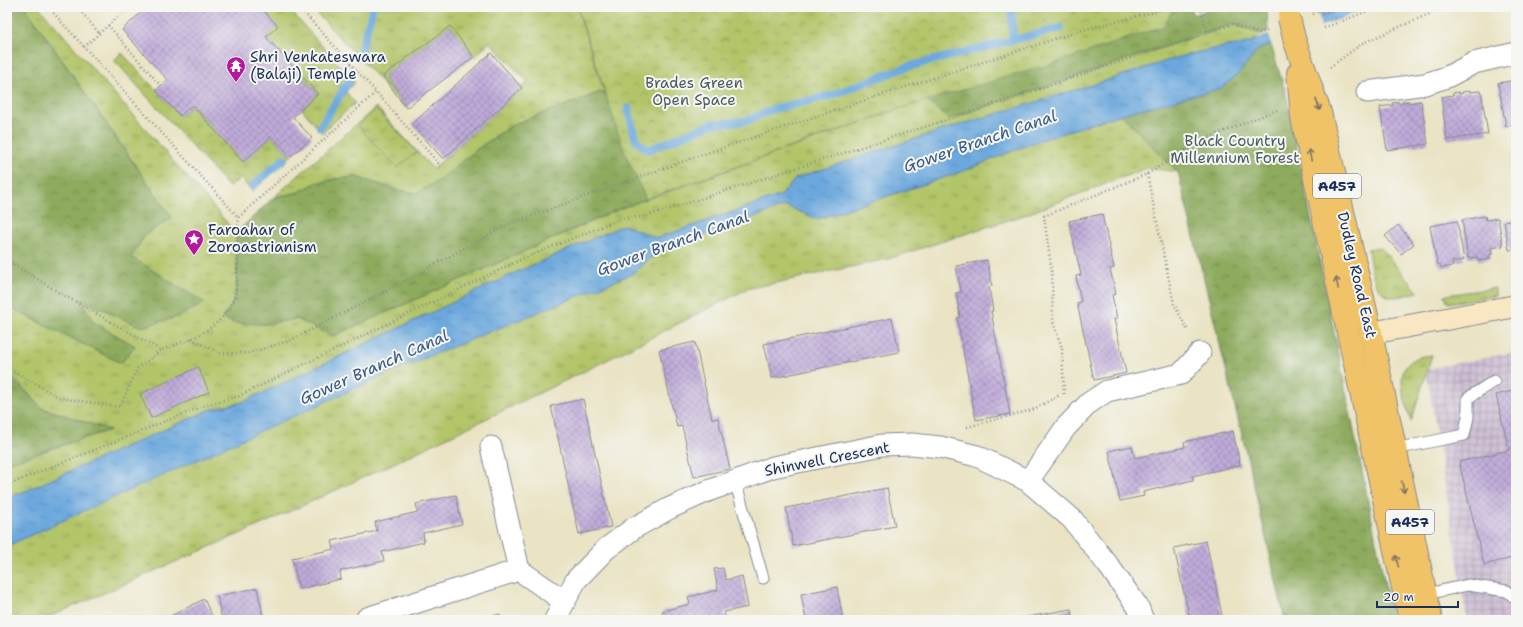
<svg xmlns="http://www.w3.org/2000/svg" width="1523" height="627" font-family="'Shantell Sans',sans-serif">
  <defs>
    <pattern id="industrial-grid" width="8" height="8" patternUnits="userSpaceOnUse"><rect width="8" height="8" fill="#cdbed3"/><path d="M0 4h8M4 0v8" fill="none" stroke="#a69bae"/></pattern>
    <pattern id="grass-tufts" width="24" height="20" patternUnits="userSpaceOnUse"><rect width="24" height="20" fill="#b2c569"/><path d="M3 7l-1-3M5 7V3M7 7l1-3M15 17l-1-3M17 17v-4M19 17l1-3" fill="none" stroke="#90a05a"/></pattern>
    <pattern id="forest-crowns" width="20" height="18" patternUnits="userSpaceOnUse"><rect width="20" height="18" fill="#8daa5d"/><path d="M2 6a3 3 0 1 1 6 0M12 15a3 3 0 1 1 6 0" fill="none" stroke="#728b50"/></pattern>
    <pattern id="park-crowns" width="20" height="18" patternUnits="userSpaceOnUse"><rect width="20" height="18" fill="#b2c569"/><path d="M2 6a3 3 0 1 1 6 0M12 15a3 3 0 1 1 6 0" fill="none" stroke="#90a05a"/></pattern>
    <pattern id="water-ripples" width="26" height="14" patternUnits="userSpaceOnUse"><rect width="26" height="14" fill="#6ca8dd"/><path d="M2 4q2-2 4 0t4 0M15 11q2-2 4 0t4 0" fill="none" stroke="#5889b6"/></pattern>
    <pattern id="building-cross-hatch" width="8" height="8" patternUnits="userSpaceOnUse"><rect width="8" height="8" fill="#c0abd9"/><path d="M0 0l8 8M0 8l8-8" fill="none" stroke="#9b8cb3"/></pattern>
  </defs>
  <rect width="100%" height="100%" fill="#f6f6f2"/>
  <filter id="ink" filterUnits="userSpaceOnUse"><feTurbulence type="fractalNoise" baseFrequency=".025" numOctaves="2"/><feDisplacementMap in="SourceGraphic" scale="8" xChannelSelector="R" yChannelSelector="G"/><feConvolveMatrix kernelMatrix="1 2 1 2 8 2 1 2 1" color-interpolation-filters="sRGB"/></filter>
  <filter id="wash" filterUnits="userSpaceOnUse"><feTurbulence type="fractalNoise" baseFrequency=".012" numOctaves="4" result="noise"/><feDisplacementMap in="SourceGraphic" scale="16" xChannelSelector="R" yChannelSelector="G"/><feGaussianBlur stdDeviation="0.9" result="paint"/><feColorMatrix in="noise" values="0 0 0 0 0 0 0 0 0 0 0 0 0 0 0 0 0 1.4 0 .05"/><feComposite in="paint" operator="in"/></filter>
  <g filter="url(#wash)">
    <rect width="100%" height="100%" fill="#eae4c5"/>
    <path fill="url(#industrial-grid)" d="M1287,7h73l-40,15 -3,-13 -28,9z
      M1516,352v268h-49l-41,-251z"/>
    <path fill="url(#grass-tufts)" stroke="#667a64" d="M25,7h14l197,226c1,18 3,53 -3,69 -2,6 -8,11 -11,16l12,5 30,1 33,-5 36,17 291,-129 277,-99 25,-8 281,-68 26,-8 24,9 11,-2 -19,12 -37,6 -33,8 -77,25 -306,96 -14,17 -125,43 -33,-13 -105,46 -276,131 -34,8 -202,89v-36l102,-33 -67,-22 -35,-37v-65l114,57 13,-17 -41,-24 -15,-26 53,-39 15,-23 26,-16z
      M260,7h27l68,76 -10,8 10,12 -33,30 -20,-24 16,-15 -52,-57 11,-11z
      M311,7h266l27,84 -90,33 -34,23 -39,32 -24,14 -20,-3 -41,-13 -21,2 -19,4 -17,9 -26,6 103,-91 57,62 95,-87 -38,-40 -16,15 -24,-31 -67,50 23,32z
      M122,53l58,63 12,-11 51,57 29,-26 19,20 -39,35 -12,-13 -11,9 -115,-127z
      M1121,114l57,58 -31,-4 -120,46 -139,45 -141,30 -164,83 -191,92 -125,58 -225,98h-35v-74l18,-9 366,-165 241,-98 28,-24 126,-44 32,13 143,-47 74,-30z
      M1380,247l38,45c-7,2 -17,5 -24,5 -21,0 -24,-34 -26,-48z
      M1495,288v8l-47,7 -3,-8z
      M1432,355l-21,67c-5,-20 -19,-50 3,-63 5,-3 13,-3 18,-4z"/>
    <path fill="url(#forest-crowns)" stroke="#546c5e" d="M12,7h13l147,211 -26,16 -15,23 74,46 -28,14 -36,10 -60,-28 12,23 42,24 -14,17 -114,-57v-294z
      M577,7h615l1,8 21,-8h53l1,24 -10,2 -25,-9 -284,95 -23,-19 -25,8 -277,99 -291,129 -36,-17 -33,5 -30,-1 -12,-5c3,-5 8,-10 11,-15 6,-16 4,-53 3,-70l37,-35 26,-6 17,-9 19,-4 21,-2 41,13 20,3 24,-14 39,-32 34,-23 90,-33z
      M1271,45l15,49 106,526h-107l-37,-160 -70,-288 -57,-58 101,-26 17,-15 20,-24z
      M7,374l35,34 68,22 -103,33z"/>
    <path fill="url(#park-crowns)" stroke="#667a64" d="M577,7h597l-10,19 -105,36 -158,46 -255,91 -21,-45z
      M376,109l41,43 -20,16 -39,-42z"/>
    <path fill="url(#water-ripples)" stroke="#446c9e" d="M1345,7h25l-111,42 -20,24 -17,15 -101,26 -86,28 -74,30 -144,47 -31,-13 -126,44 -28,24 -241,98 -384,174v-47l202,-89 34,-8 276,-131 105,-46 33,13 125,-43 14,-17 143,-47 163,-49 77,-25 33,-8 37,-6z"/>
    <path fill="#eae4c5" d="M1319,15l2,13 -49,19 -3,-13z"/>
    <g fill="none" stroke-linecap="round" stroke-linejoin="round">
      <path stroke="#6ca8dd" stroke-width="8" d="M1011,7l2,33
        M359,57l14,-50
        M628,108l8,33 12,9 64,-26 34,-3 27,-12 56,-13 78,-29 154,-39
        M320,127l29,-46
        M253,186l31,-27"/>
    </g>
    <g id="blocks">
      <path fill="url(#building-cross-hatch)" d="M147,7h92l2,2 2,-2h17l18,19 -12,11 52,57 -25,23 19,21 -21,18 -19,-20 -29,26 -51,-57 -12,11 -24,-26 12,-10 -46,-50z
        M450,26l24,31 -68,51 -23,-32z
        M491,53l31,35 -79,71 -31,-35z
        M1516,78v46l-10,2 -8,-43 13,-2v-2z
        M1469,91v1l12,-1 7,43 -41,6 -6,-43 12,-2v-2l6,-1v2l4,-1 -1,-1z
        M1409,101v2l12,-2 7,43 -41,6 -7,-43 13,-2 -1,-2 7,-1v2h3v-2z
        M1102,214l12,54 -4,1 6,25 -4,1 5,24h-3l12,54 -32,7 -17,-77 4,-1 -5,-26 5,-1 -12,-54z
        M1485,216l1,4 12,-2 5,28 -12,2 1,6 -3,1 1,4 -12,2 -1,-4 -9,1 -6,-38z
        M1516,219v30l-7,1 -5,-29z
        M1457,221l7,39 -12,2 1,4 -12,2 -1,-4h-3l-7,-38z
        M1398,225l16,19 -13,10 -16,-18z
        M987,260l5,26 -3,1 4,24h-2l19,103 -34,6 -19,-102 3,-1 -4,-24 5,-1 -5,-26z
        M892,318l7,34 -127,26 -8,-34z
        M695,342l17,77 6,-1 12,51 -36,8 -12,-51 -5,1 -18,-77z
        M198,367l11,25 -58,26 -11,-24z
        M1516,390v167l-32,8 -25,-103 50,-12 -13,-55z
        M583,399l28,128 -32,7 -28,-128z
        M1233,431l7,34 -48,11 1,4 -50,12 1,4 -24,5 -11,-50 23,-5 3,12 50,-11 -1,-5z
        M887,488l8,38 -102,20 -7,-38z
        M456,495l6,29 -39,9 1,9 -42,10 2,9 -44,10 1,8 -42,10 -7,-31 42,-9 -2,-8 45,-10 -2,-9 43,-10 -2,-8z
        M1206,541l17,79h-33l-16,-72z
        M723,568l3,12 16,-4 6,31 -24,5 2,8h-61l-3,-9 28,-7 -2,-7 30,-7 -4,-21z
        M837,587l6,33h-37l-5,-26z
        M257,588l7,32h-42l-5,-24z
        M204,599l10,21h-46l-1,-2z
        M1071,609l2,11h-57v-1z
        M500,614l2,6h-23v-1z"/>
    </g>
  </g>
  <g filter="url(#ink)">
    <use href="#blocks" fill-opacity="0" stroke="#828a92" stroke-width="1"/>
    <g fill="none" stroke-linecap="round" stroke-linejoin="round">
      <g stroke="#828a92" stroke-width="13">
        <path id="lane" d="M1395,449l69,-14 4,-18v-19l26,-17
          M735,481l28,97
          M1422,595l46,-10 39,6 9,8"/>
      </g>
      <g stroke="#828a92" stroke-width="23">
        <path id="street" d="M1367,92l58,-8 22,-7 27,-14 42,-10
          M491,447l28,123
          M1028,481l38,-54 23,-24 18,-12 74,-17 19,-21
          M367,618l152,-48 45,31
          M555,620l21,-40 30,-31 28,-21 36,-20 38,-17 65,-24 109,-22 30,-1 28,3 37,9 51,25 44,38 36,46 30,42 5,13"/>
      </g>
      <g stroke="#828a92" stroke-width="24">
        <path id="secondary" d="M1371,333l145,-27"/>
      </g>
      <g stroke="#828a92" stroke-width="24">
        <path id="primary" d="M1295,42l25,70 51,221 60,287
          M1298,73l4,45 108,502"/>
      </g>
      <path stroke="#828a92" stroke-width="2.5" stroke-dasharray="1 3" stroke-linecap="butt" d="M48,7l190,210
        M77,7l22,26
        M299,7l77,85
        M1200,7l7,25
        M1333,7l1,4
        M1319,11l3,2 12,-3
        M1313,14l6,-3 3,-4
        M108,25l53,61
        M1324,28l54,-21
        M84,47l45,-40
        M1330,67l33,-24 66,-29 9,-7
        M1147,174l27,130 14,27
        M7,260l51,32 103,58c27,-9 58,-20 71,-47 6,-11 5,-33 5,-46 1,-13 0,-26 2,-40l137,-125 64,73
        M191,339l29,14h28l41,-12 103,-53 117,-64 192,-69 195,-65 190,-61 88,-22
        M7,367l53,31 60,9 17,-38 24,-19
        M1064,394l-2,-46 -9,-26 -1,-48 -8,-58 103,-42 55,-34 75,-30
        M967,427l65,-17 28,-15
        M7,485l199,-80 33,-9 281,-136 100,-41 27,-3 302,-97 284,-95 25,9 10,-2"/>
      <use href="#lane" stroke="#fff" stroke-width="11"/>
      <use href="#street" stroke="#fff" stroke-width="21"/>
      <use href="#secondary" stroke="#f9e7c3" stroke-width="22"/>
      <use href="#primary" stroke="#f0c369" stroke-width="22"/>
      <g stroke="#828a92" stroke-width="24" stroke-linecap="butt">
        <path id="primary-bridge" d="M1289,18l6,24"/>
      </g>
      <use href="#primary-bridge" stroke="#f0c369" stroke-width="22"/>
    </g>
    <defs><path id="oneway-shaft" d="M-6 0H5M1.5-3L5.5 0L1.5 3" fill="none" stroke-width="1.6" stroke-linecap="round" stroke-linejoin="round"/></defs>
    <g stroke="#7b7263">
      <use href="#oneway-shaft" transform="translate(1318 105) rotate(70)"/>
      <use href="#oneway-shaft" transform="translate(1310 155) rotate(-102)"/>
      <use href="#oneway-shaft" transform="translate(1337 283) rotate(-102)"/>
      <use href="#oneway-shaft" transform="translate(1403 487) rotate(78)"/>
      <use href="#oneway-shaft" transform="translate(1397 561) rotate(-103)"/>
    </g>
  </g>
  <defs>
    <g id="temple-pin" transform="scale(1)"><path d="M0 17L-7.5 6A9.5 9.5 0 1 1 7.5 6Z" fill="#b5179e" stroke="#f6f6f2"/><path d="M0-6L5-2H3V0L6.5 2.5H4V6H1.5V3h-3V6H-4V2.5H-6.5L-3 0V-2H-5Z" fill="#fff"/></g>
    <g id="sight-pin" transform="scale(1)"><path d="M0 17L-7.5 6A9.5 9.5 0 1 1 7.5 6Z" fill="#b5179e" stroke="#f6f6f2"/><path d="M0-6L1.8-2.2L6-1.7L2.9 1.2L3.7 5.4L0 3.3L-3.7 5.4L-2.9 1.2L-6-1.7L-1.8-2.2Z" fill="#fff"/></g>
  </defs>
  <g fill-rule="evenodd">
    <use href="#temple-pin" x="236" y="66"/>
    <use href="#sight-pin" x="194" y="239"/>
  </g>
  <g text-anchor="middle" dominant-baseline="central" stroke-width="4" stroke-linejoin="round" paint-order="stroke">
    <g fill="#f6f6f2" stroke="#5d6b8a" stroke-width="1">
      <rect x="1313" y="174" width="48" height="24" rx="3"/>
      <rect x="1386" y="510" width="48" height="24" rx="3"/>
    </g>
    <g font-size="14" font-weight="bold" fill="#1b2f5e">
      <text x="1337" y="186">A457</text>
      <text x="1410" y="522">A457</text>
    </g>
    <g font-size="15" fill="#1b2f5e" stroke="#f6f6f2" text-anchor="start">
      <text x="250" y="57">Shri Venkateswara<tspan x="250" dy="17">(Balaji) Temple</tspan></text>
      <text x="208" y="230">Faroahar of<tspan x="208" dy="17">Zoroastrianism</tspan></text>
    </g>
    <g font-size="15" fill="#485c61" stroke="#f6f6f2">
      <text x="694" y="83">Brades Green<tspan x="694" dy="17">Open Space</tspan></text>
      <text x="1235" y="141">Black Country<tspan x="1235" dy="17">Millennium Forest</tspan></text>
    </g>
    <g font-size="15" fill="#1b2f5e" stroke="#f6f6f2">
      <text transform="translate(1357 275) rotate(77)">Dudley Road East</text>
      <text transform="translate(827 459) rotate(-11)">Shinwell Crescent</text>
    </g>
    <g font-size="16" font-style="italic" fill="#37598a" stroke="#f6f6f2">
      <text transform="translate(980 141) rotate(-19)">Gower Branch Canal</text>
      <text transform="translate(673 243) rotate(-20)">Gower Branch Canal</text>
      <text transform="translate(374 367) rotate(-24)">Gower Branch Canal</text>
    </g>
  </g>
  <rect width="1523" height="627" fill="none" stroke="#f6f6f2" stroke-width="24"/>
  <path d="M1377 601v6h81v-6" fill="none" stroke="#1b2f5e" stroke-width="2"/>
  <text x="1383" y="601" font-size="12" fill="#1b2f5e" stroke="#f6f6f2" stroke-width="3" paint-order="stroke">20 m</text>
</svg>
